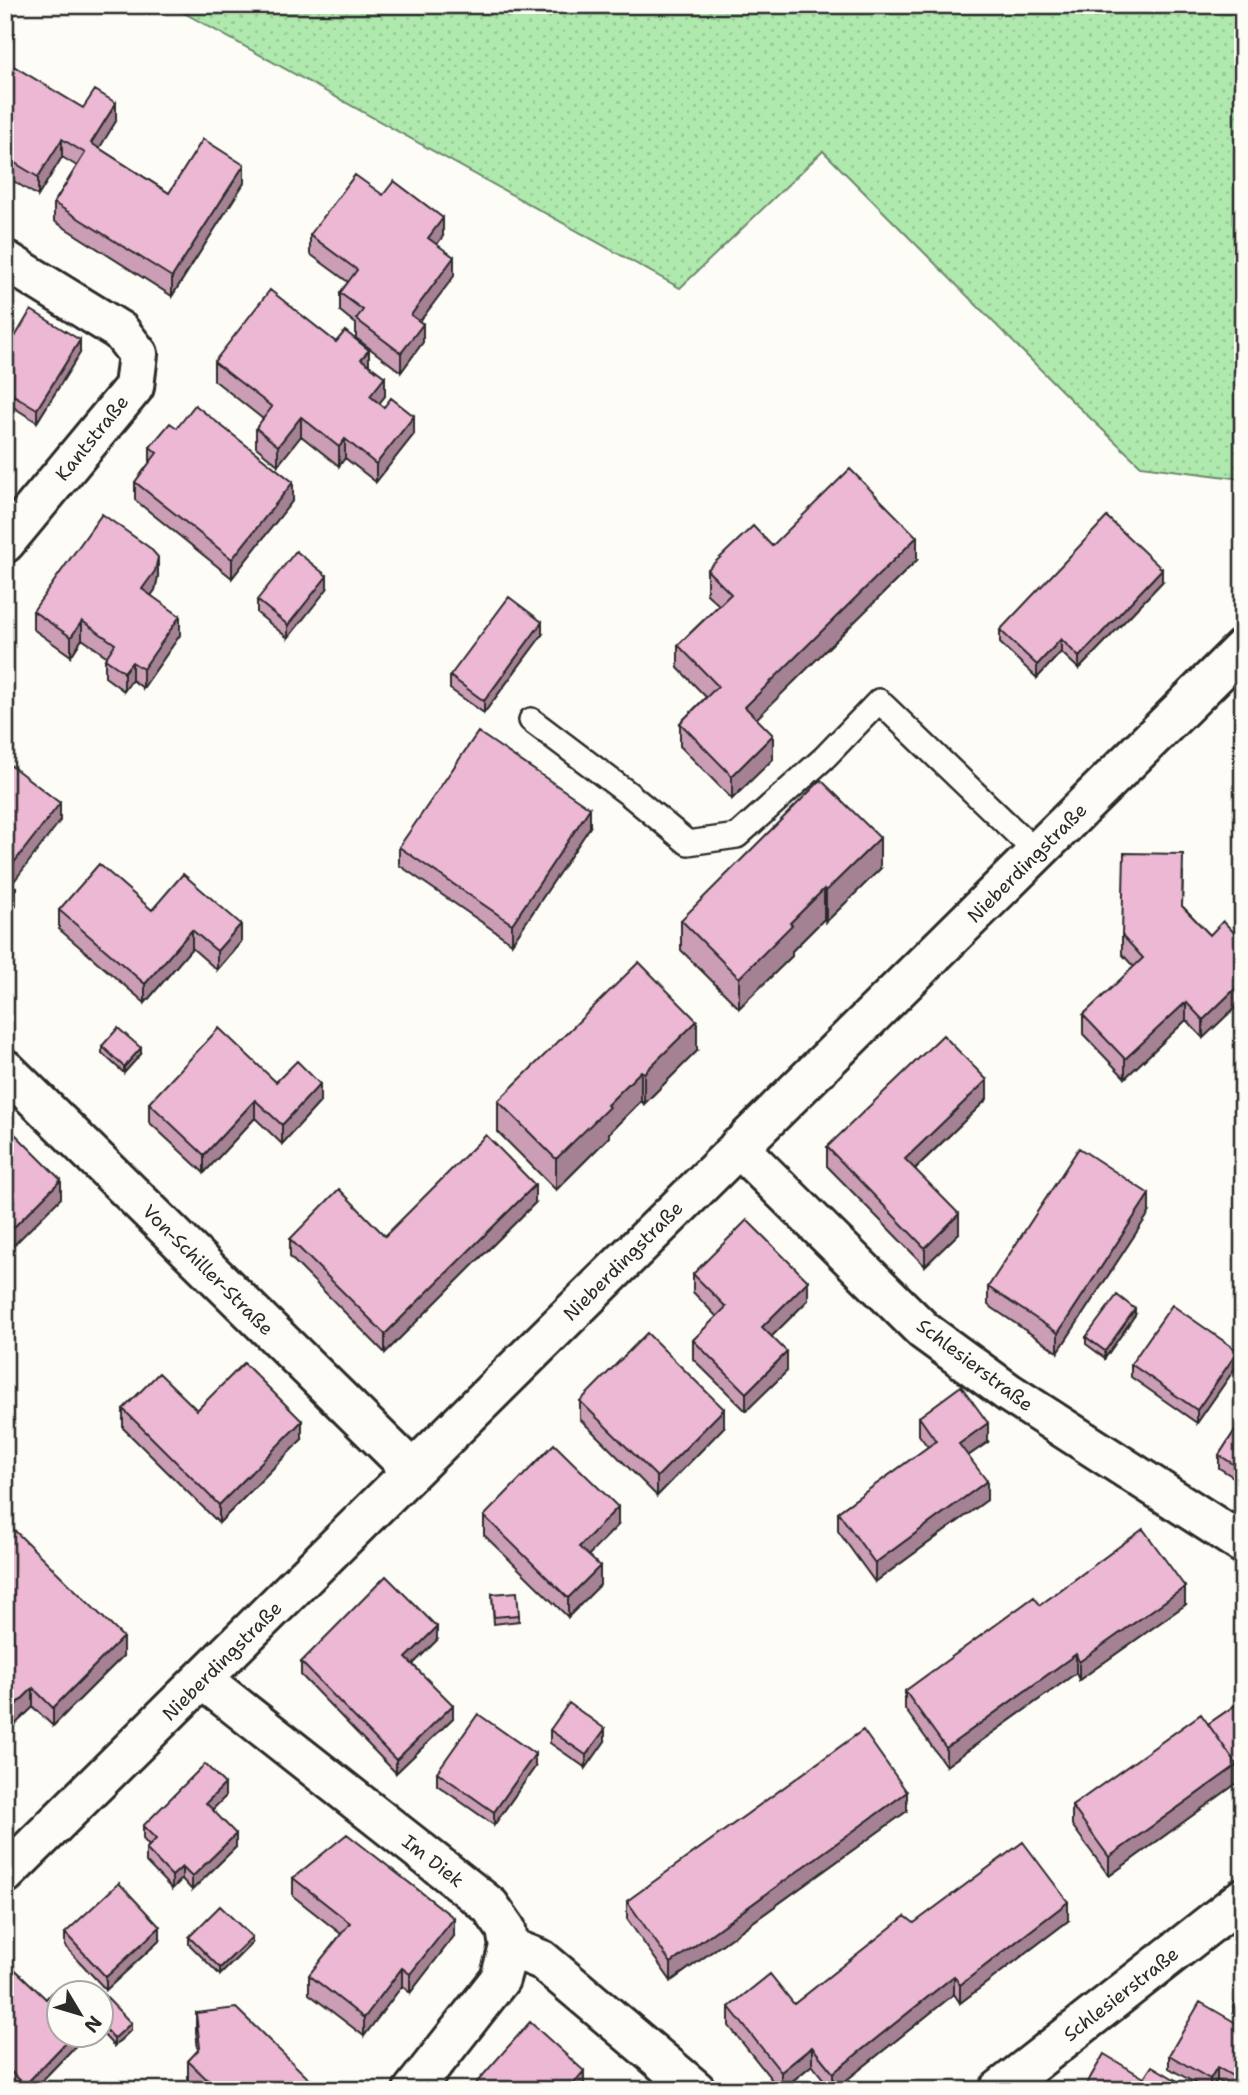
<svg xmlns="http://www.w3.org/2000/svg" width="1248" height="2095" font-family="'Shantell Sans',sans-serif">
  <defs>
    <pattern id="grass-dots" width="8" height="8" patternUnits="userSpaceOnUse" patternTransform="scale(1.75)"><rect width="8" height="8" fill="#afe9ad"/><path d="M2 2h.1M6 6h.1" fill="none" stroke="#97c895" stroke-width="1.8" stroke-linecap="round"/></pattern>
  </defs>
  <rect width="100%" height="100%" fill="#fdfcf7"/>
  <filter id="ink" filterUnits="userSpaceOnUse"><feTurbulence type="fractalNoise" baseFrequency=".0143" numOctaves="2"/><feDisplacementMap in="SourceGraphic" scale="14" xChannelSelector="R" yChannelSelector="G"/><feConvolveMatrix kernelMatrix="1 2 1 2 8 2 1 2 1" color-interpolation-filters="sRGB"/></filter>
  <g filter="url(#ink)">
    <path fill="url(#grass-dots)" stroke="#6d8a6c" stroke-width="2" d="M170,5h1073v474l-102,-13 -72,-68 -246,-247 -143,137z"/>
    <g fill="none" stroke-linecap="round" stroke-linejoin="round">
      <g stroke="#2b2b2b" stroke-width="28">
        <path id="service" d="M531,720l98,74 59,49 49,-7 87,-78 55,-57 158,152"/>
      </g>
      <g stroke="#2b2b2b" stroke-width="44">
        <path id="minor" d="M5,260l115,71 18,23 -4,33 -129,156
          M5,1069l407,401
          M738,1147l186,184 85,62 234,151
          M203,1680l287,226 16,23 3,18 -9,32 -87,111
          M5,1874l1238,-1226
          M509,1947l33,13 154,130
          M999,2090l244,-192"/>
      </g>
      <use href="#service" stroke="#fdfcf7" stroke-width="23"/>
      <use href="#minor" stroke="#fdfcf7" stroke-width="38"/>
    </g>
    <path fill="#cb9eb6" stroke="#2b2b2b" stroke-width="2" d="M5,61l78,47 33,13 -17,27 70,45 75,-10 -72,113 -118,-75v-18l23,-37 -15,-9 -24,39 -33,-20z
      M383,195l60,41 -6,8 17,32 -34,45 3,21 -22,30 -45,-34v-14l-16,-13v-18l8,-11 -38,-28v-19z
      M5,331l10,6 65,16 -43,69 -32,-20z
      M336,342l33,23 16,31 -6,7 35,31 -38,48 -31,-24 -6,8 -38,-30 -23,29 -22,-18v-19l7,-9 -49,-39v-18z
      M177,428l116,72 -61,78 -97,-78v-18l15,-20v-15z
      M772,546l145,14 -161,159 17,40 -41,40 -52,-53v-23l26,-26 -28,-29v-23l41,-40 -12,-11v-24z
      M158,576l-3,14 -4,5 29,40 -37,53 -11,-8 -8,11 -19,-14v-18l1,-3 -24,-17 -11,17 -38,-27v-18z
      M1162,582l-83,87 -18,-17 -24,26 -37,-35v-13z
      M327,589l-39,49 -31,-25v-13z
      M542,635l-58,78 -34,-24v-13z
      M590,827l-78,116 -113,-78v-18z
      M880,869l-54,53 -2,-3 -32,32v5l-53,52 -58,-58v-30z
      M1183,873l-1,33 28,29 33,7v58l-40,38 -17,-18 -61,58 -42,-44v-19l51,-48 -12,-13v-19z
      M59,910h93l89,32 -24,28 -25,-22 -47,55 -86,-74z
      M102,1046l39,8 -17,19 -22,-20z
      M697,1051l-53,53 -3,-3 -32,32v4l-53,53 -58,-58v-31z
      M276,1082l44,20 -38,42 -27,-26 -51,55 -55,-51v-19z
      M987,1099l-72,70 44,64 -34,33 -98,-100v-19z
      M535,1203l-150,150 -95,-96v-18l95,-3z
      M1149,1213l-91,139 -70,-47v-18z
      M693,1274l115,26 -37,37 16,34 -41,40 -53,-52v-19l24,-23 -24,-25z
      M1135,1315l-30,43 -19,-14v-7z
      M1131,1364h107l-41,59 -66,-46z
      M580,1401l144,26 -67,69 -77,-77z
      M123,1409l74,1 105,29 -83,84 -96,-95z
      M919,1417l69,25 -20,14 19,44 -112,82 -37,-51v-19l90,-65 -9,-12z
      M1243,1418v65l-24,-15v-13z
      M484,1516l134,9 -30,30 12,30 -32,32 -84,-82z
      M5,1521l118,135 -70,70 -20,-19 -28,27z
      M492,1594l27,21v6l-25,3z
      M1040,1605h145l-106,75 -3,-7 -130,93 -41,-57v-18z
      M437,1640l-24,24 40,54 -57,55 -95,-98v-13z
      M1243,1700l-1,91 -5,-8 -128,93 -37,-51v-19l136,-82z
      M550,1730l55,11 -19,27 -36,-25z
      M535,1767l-41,58 -57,-40v-13z
      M225,1797l-13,12 24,38 -44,43 -10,-11 -10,10 -26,-27v-13l3,-3 -6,-7v-13z
      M907,1811l-236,170 -44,-62v-18z
      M293,1878l161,58 -44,57 -8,-7 -38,50 -55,-42v-19l32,-41 -48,-38z
      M1068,1921l-108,82 -6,-9 -120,96h-2l-20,-25 -30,25h-2l-51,-64v-19l65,-3 120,-81z
      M65,1933l95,7 -54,50 -41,-44z
      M189,1937l63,6 -32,32 -31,-31z
      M5,1960l78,75v3l-50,52h-16l-12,-11z
      M1243,1988v30l-10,-5v-7z
      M102,1993l29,37 -17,16 -12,-13z
      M196,2013l114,77h-111l-11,-10v-19l10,-10 -2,-20z
      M1243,2027v63h-9l-17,-10 -6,10h-4l-38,-22v-13z"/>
    <path fill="#a58194" stroke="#2b2b2b" stroke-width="2" d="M116,103v18l-25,41v-19z
      M62,139v18l-24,39v-19z
      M244,165v18l-72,113v-19z
      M443,218v18l-15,20v-18z
      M454,257v19l-43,57v-18z
      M423,324v18l-22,30v-19z
      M80,340v13l-43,69v-13z
      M369,350v18l-8,-9z
      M385,377v19l-15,19v-19z
      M414,416v18l-38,48v-18z
      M301,417v19l-23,29v-19z
      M345,439v19l-6,8v-19z
      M293,482v18l-61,78v-19z
      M917,537v23l-172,170v-23z
      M158,557v19l-3,14 -13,18v-19z
      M1162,569v13l-83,87v-12z
      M327,576v13l-39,49v-13z
      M180,616v19l-37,53v-19z
      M82,621v18l-11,17v-19z
      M542,622v13l-58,78v-12z
      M1061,639v13l-24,26v-13z
      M132,662v18l-8,11v-19z
      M773,735v24l-41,40v-23z
      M60,803v18l-55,72v-19z
      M590,808v19l-78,116v-19z
      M880,838v31l-54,53v-31z
      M16,888v18l-11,15v-19z
      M824,889v30l-32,32v5l-53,52v-30l51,-55z
      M241,924v18l-24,28v-19z
      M192,930v18l-47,55v-19z
      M1243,981v19l-40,38v-18z
      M1186,1002v18l-61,58v-19z
      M697,1021v30l-53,53v-31z
      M141,1048v6l-17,19v-6z
      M641,1071v30l-32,32v4l-53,53v-31l51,-54z
      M987,1080v19l-82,79v-19z
      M320,1084v18l-38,42v-19z
      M255,1100v18l-51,55v-18z
      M61,1180v18l-56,56v-18z
      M535,1185v18l-150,150v-19z
      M1149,1194v19l-91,139v-19z
      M959,1214v19l-34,33v-18z
      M808,1281v19l-46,46v-19z
      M1135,1309v6l-30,43v-7z
      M1238,1351v13l-41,59v-13z
      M787,1352v19l-41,40v-18z
      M724,1409v18l-67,69v-19z
      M302,1421v18l-83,84v-18z
      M988,1423v19l-29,20v-18z
      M987,1481v19l-112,82v-19z
      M618,1507v18l-39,40v-18z
      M600,1566v19l-32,32v-19z
      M1185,1587v18l-106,75v-18z
      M437,1627v13l-31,31v-13z
      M123,1637v19l-70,70v-18z
      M1076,1654v19l-130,93v-18z
      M33,1688v19l-28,27v-18z
      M453,1705v13l-57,55v-13z
      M605,1729v12l-19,27v-13z
      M535,1754v13l-41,58v-13z
      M1237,1765v18l-128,93v-19z
      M225,1784v13l-19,19v-13z
      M907,1792v19l-236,170v-18z
      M236,1834v13l-44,43v-13z
      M182,1867v12l-10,10v-13z
      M1068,1902v19l-108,82v-18z
      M454,1918v18l-44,57v-19z
      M160,1927v13l-54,50v-13z
      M252,1937v6l-32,32v-7z
      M402,1968v18l-38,50v-18z
      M954,1976v18l-120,96h-1v-17z
      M131,2023v7l-17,16v-7z
      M73,2035h10v3l-50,52h-8v-5z
      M812,2047v18l-31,25v-18z
      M1217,2067v13l-7,10v-11z
      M584,2071v19h-16z
      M310,2080v10h-9z"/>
    <path fill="#ecb8d4" stroke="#2b2b2b" stroke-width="2" d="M5,61l78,47 12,-18 21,13 -25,40 78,50 34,-54 41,26 -72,112 -118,-74 31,-50 -23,-14 -24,38 -33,-20z
      M355,175l28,20 11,-14 49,37 -15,20 26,19 -43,58 12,9 -22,29 -45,-34 7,-9 -23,-17 17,-23 -47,-35z
      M270,290l66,52 9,-11 24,19 -8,9 24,18 -15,19 14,11 7,-9 23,18 -38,48 -31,-25 -6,8 -38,-30 -23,29 -22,-18 16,-21 -58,-45z
      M31,310l49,30 -43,69 -32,-19v-59l10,6z
      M195,405l98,77 -61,77 -97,-77 22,-29 -7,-6 20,-24 7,5z
      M850,469l67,68 -172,170 28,28 -41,41 -52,-53 38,-37 -40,-41 53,-51 -24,-24 46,-44 19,20z
      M102,514l48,34 8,9 -3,14 -13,18 38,27 -37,53 -11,-7 -8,10 -19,-13 10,-15 -33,-23 -11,16 -38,-26z
      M1107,517l55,52 -83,88 -18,-18 -24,26 -37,-35z
      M296,551l31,25 -39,49 -31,-25z
      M509,597l33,25 -58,79 -34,-25z
      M478,732l112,76 -78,116 -113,-77z
      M5,761l55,42 -55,71z
      M821,780l59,58 -54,53 -2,-2 -34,34 2,2 -53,53 -58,-58z
      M1124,853l59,1 -1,52 28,29 13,-14 20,21v39l-40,39 -17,-18 -61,57 -42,-44 60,-57 -21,-23z
      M99,864l53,46 31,-36 58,50 -24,27 -25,-21 -47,54 -86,-74z
      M5,879l11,9 -11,14z
      M639,962l58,59 -53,52 -3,-2 -34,34 2,2 -53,52 -58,-58z
      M118,1028l23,20 -17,19 -22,-21z
      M219,1028l57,54 21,-21 23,23 -38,41 -27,-25 -51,55 -55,-52z
      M943,1035l44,45 -82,79 54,55 -34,34 -98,-101z
      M8,1127l53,53 -56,56v-107z
      M486,1135l49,50 -150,149 -95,-95 49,-50 46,47z
      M1079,1148l70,46 -91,139 -70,-46z
      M747,1220l61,61 -46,46 25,25 -41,41 -53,-53 33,-33 -33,-33z
      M1117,1295l18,14 -30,42 -19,-14z
      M1172,1305l66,46 -41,59 -66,-46z
      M647,1333l77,76 -67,68 -77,-76z
      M244,1363l58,58 -83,84 -96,-96 36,-36 38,37z
      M961,1386l27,37 -29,21 28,37 -112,82 -37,-51 98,-71 -17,-24z
      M1243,1418v52l-24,-15z
      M554,1444l64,63 -39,40 21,19 -32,32 -84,-82z
      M5,1521l118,116 -70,71 -20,-20 -28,28v-117l5,-5 -5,-5z
      M1143,1529l42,58 -106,75 -3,-8 -130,94 -41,-57 129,-94 6,8z
      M386,1576l51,51 -31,31 47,47 -57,55 -95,-98z
      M517,1592l2,23 -25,2 -2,-23z
      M1243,1700v78h-1l-5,-8v-5l-29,-41z
      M569,1703l36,26 -19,26 -36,-25z
      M478,1714l57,40 -41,58 -57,-40z
      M1201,1714l36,51 -128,92 -37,-51z
      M863,1730l44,62 -236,171 -44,-62z
      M205,1764l20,20 -19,19 30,31 -44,43 -10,-10 -10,9 -26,-27 10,-10 -13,-13z
      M347,1834l107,84 -44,56 -8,-6 -38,50 -55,-43 41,-52 -57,-45z
      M1023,1842l45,60 -108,83 -6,-9 -121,97 -21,-26 -31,25 -52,-65 41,-33 24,30 111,-88 9,7z
      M119,1883l41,44 -54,50 -41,-44z
      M220,1906l32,31 -32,31 -31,-31z
      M5,1960l41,39 5,-6 9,9v33h13l-48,50 -20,-19z
      M1242,1988h1v23l-10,-5z
      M100,1991l31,32 -17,16 -12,-13v-33h-5z
      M1200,2002l43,25v55l-26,-15 -7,12 -41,-24z
      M236,2008l74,72 -9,10h-83l-30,-29 12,-13 -4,-35z
      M530,2022l54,49 -16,19h-98z
      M1104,2054l40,24 8,-12 32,19 -2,5h-99z"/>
  </g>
  <g text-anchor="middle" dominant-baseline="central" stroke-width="6" stroke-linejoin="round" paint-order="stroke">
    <g font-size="19" fill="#2b2b2b" stroke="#fdfcf7">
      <text transform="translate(92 438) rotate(-51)">Kantstraße</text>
      <text transform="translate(1027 863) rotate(-45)">Nieberdingstraße</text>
      <text transform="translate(623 1261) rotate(-45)">Nieberdingstraße</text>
      <text transform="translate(208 1270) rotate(45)">Von-Schiller-Straße</text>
      <text transform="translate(975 1365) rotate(37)">Schlesierstraße</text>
      <text transform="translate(222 1661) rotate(-45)">Nieberdingstraße</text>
      <text transform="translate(433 1861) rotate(38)">Im Diek</text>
      <text transform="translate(1121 1994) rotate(-38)">Schlesierstraße</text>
    </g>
  </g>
  <rect width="1248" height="2095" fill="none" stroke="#fdfcf7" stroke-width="28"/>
  <rect x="14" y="14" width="1220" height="2067" fill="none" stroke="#2b2b2b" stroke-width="2.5" filter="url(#ink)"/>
  <g transform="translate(80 2014) rotate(128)"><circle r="33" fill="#fdfcf7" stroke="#a9a8a5" stroke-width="2"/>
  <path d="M0-5L12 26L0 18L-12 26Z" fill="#2b2b2b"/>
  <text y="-10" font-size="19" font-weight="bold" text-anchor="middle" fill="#2b2b2b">N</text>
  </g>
</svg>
